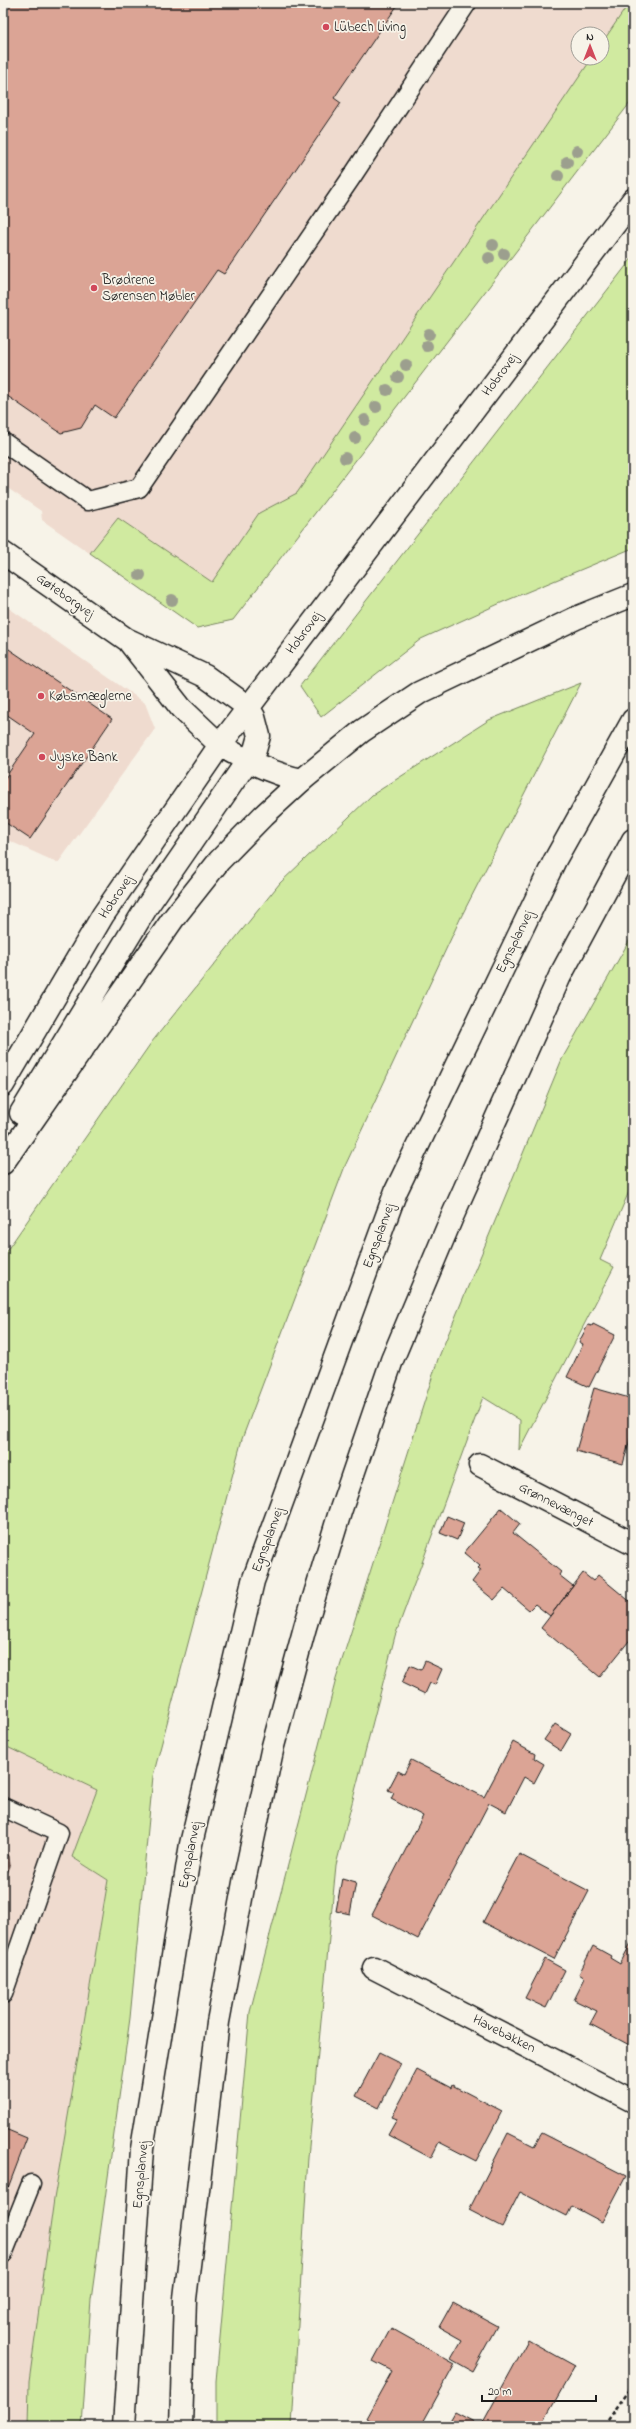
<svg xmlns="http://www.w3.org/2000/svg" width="636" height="2429" font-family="'Indie Flower',sans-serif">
  <rect width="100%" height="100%" fill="#f7f3e8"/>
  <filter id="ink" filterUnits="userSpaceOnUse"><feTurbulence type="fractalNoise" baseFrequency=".025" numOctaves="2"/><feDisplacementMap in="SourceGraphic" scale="8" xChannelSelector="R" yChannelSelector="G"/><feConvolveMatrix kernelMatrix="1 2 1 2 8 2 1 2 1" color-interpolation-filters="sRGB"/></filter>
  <g filter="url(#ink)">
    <path fill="#efdbcf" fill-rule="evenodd" d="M3,3h630v96l-400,521 -36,8 -155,-108 -1,-9 -38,-26zM578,34h24v24h-24z
      M3,604l142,99 10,26 -97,134 -55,-25z
      M3,1745l95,45 -26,67 36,23 -54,319 -25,183 -1,44h-25z"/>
    <path fill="#d0eaa0" stroke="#76835e" d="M629,3h4v96l-400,521 -36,8 -107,-75 28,-35 94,64 47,-69 38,-20 295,-435h10v-15z
      M633,257v291l-130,54 -82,37 -100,78 -21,-31z
      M581,683l-120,234 -116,249 -103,273 -89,337 -23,242 -39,282 -9,126h-54l1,-44 25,-183 54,-319 -36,-23 25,-67 -94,-45v-489l148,-213 129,-160 92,-88 117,-75z
      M633,934v248l-33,78 14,7 -95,183 1,-30 -37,-23 -88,239 -59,229 -28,292 -16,269h-76v-45l34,-369 86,-333 102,-320 124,-300z"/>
    <path fill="#dba495" stroke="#1c1c1c" d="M3,3h396l-65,95 7,5 -117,171 -7,-4 -103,148 -19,-13 -14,23 -20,5 -58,-40z
      M3,645l109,74 -82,120 -27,-18v-40l32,-47 -32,-22z
      M593,1324l22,11 -26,52 -22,-10 16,-33 -4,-2 9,-17 4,1z
      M594,1388l39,11v30l-10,35 -47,-13z
      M501,1508l19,16 -7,9 48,39 -2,3 14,11 -23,30 -15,-12 -6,6 -25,-21 -10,11 -22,-18 9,-12 -3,-2 2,-2 -16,-13z
      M447,1516l17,7 -7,17 -17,-7z
      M583,1573l10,8 5,-6 35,29v32l-33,41 -59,-49z
      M425,1661l17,8 -7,16 -5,-2 -5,11 -23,-11 8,-18 11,5z
      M555,1724l16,10 -10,17 -17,-11z
      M513,1742l22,12 -1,4 10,6 -10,19 -10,-6 -18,35 -17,-9 -71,136 -46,-24 51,-99 -32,-17 3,-6 -6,-3 10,-19 6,3 7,-14 73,37z
      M3,1848l6,8 1,10 -7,17z
      M519,1854l70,37 -35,68 -71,-37z
      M342,1878l14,4 -6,32 -14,-3z
      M633,1939v108l-43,-23 7,-13 -23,-11 11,-22 -6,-4 14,-28 18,10 -1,2 10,6z
      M545,1959l20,11 -19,38 -21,-10z
      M379,2053l22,11 -22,44 -23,-12z
      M417,2070l34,18 1,-3 50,26 -26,50 -37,-19 -8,16 -43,-23 9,-16 -5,-2z
      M3,2128l24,10 -24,63z
      M508,2133l26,13 8,-13 84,43 -24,46 -30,-16 -5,10 -47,-24 -18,35 -33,-17z
      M453,2302l44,24 -25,45 -21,-12 11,-19 -23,-13z
      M391,2328l64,36 -34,62h-41l-14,-8 26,-47 -19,-10z
      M528,2340l47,26 -34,60h-60z
      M455,2412l19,10 -2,4h-25z"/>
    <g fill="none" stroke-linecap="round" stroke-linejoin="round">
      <g stroke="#1c1c1c" stroke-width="21">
        <path id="lane" d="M3,442l85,59 51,-13 212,-310 116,-175
          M3,1807l56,26 -56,161
          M3,2254l28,-70"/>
      </g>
      <g stroke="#1c1c1c" stroke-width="25">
        <path id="street" d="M220,745c26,16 52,29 82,35
          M480,1465l153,79
          M374,1968l259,133"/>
      </g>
      <g stroke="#1c1c1c" stroke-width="25">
        <path id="secondary" d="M3,553l123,86 79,37 43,31 6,10 5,19 -4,14 -107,155 -127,208
          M130,643l51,65 39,37
          M3,1085l100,-170 117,-170 413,-545
          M3,1163l170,-244 46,-58 45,-46 38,-35 60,-49 57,-38 157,-75 57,-23
          M124,2426l18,-277 49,-305 62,-263 143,-390 159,-331 78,-140
          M181,2426l4,-127 33,-277 27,-145 28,-131 32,-119 35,-115 52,-152 60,-143 108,-241 73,-136"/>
      </g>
      <path stroke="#1c1c1c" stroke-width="2.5" stroke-dasharray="4 3" stroke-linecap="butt" d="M604,2426l29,-42"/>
      <use href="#lane" stroke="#f7f3e8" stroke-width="18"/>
      <use href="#street" stroke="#f7f3e8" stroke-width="22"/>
      <use href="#secondary" stroke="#f7f3e8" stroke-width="22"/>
    </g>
    <g fill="#9c9f8e">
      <circle cx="577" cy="151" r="6"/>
      <circle cx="567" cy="162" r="6"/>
      <circle cx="558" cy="176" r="6"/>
      <circle cx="493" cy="245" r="6"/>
      <circle cx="504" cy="254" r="6"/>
      <circle cx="489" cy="258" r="6"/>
      <circle cx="429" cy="334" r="6"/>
      <circle cx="427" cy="346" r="6"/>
      <circle cx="406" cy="365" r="6"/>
      <circle cx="398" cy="377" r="6"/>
      <circle cx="387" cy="390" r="6"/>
      <circle cx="376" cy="407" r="6"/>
      <circle cx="365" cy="420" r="6"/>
      <circle cx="355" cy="438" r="6"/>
      <circle cx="345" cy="458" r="6"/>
      <circle cx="140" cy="575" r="6"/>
      <circle cx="172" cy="600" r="6"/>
    </g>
  </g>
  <g fill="#d1495b" stroke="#f7f3e8" stroke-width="1.5">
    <circle cx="326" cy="27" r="4"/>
    <circle cx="94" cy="288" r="4"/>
    <circle cx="41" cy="696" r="4"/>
    <circle cx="42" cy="757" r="4"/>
  </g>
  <g text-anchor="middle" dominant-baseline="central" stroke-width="3.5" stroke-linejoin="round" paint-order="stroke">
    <g font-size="14" fill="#1c1c1c" stroke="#f7f3e8" text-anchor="start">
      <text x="334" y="27">Lübech Living</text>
      <text x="102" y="280">Brødrene<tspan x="102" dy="16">Sørensen Møbler</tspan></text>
      <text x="49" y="696">Købsmæglerne</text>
      <text x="50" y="757">Jyske Bank</text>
    </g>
    <g font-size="14" fill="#1c1c1c" stroke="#f7f3e8">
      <text transform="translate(500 375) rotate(-53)">Hobrovej</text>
      <text transform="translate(65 596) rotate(35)">Gøteborgvej</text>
      <text transform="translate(304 633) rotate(-53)">Hobrovej</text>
      <text transform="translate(116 897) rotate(-56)">Hobrovej</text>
      <text transform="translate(515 942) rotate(-64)">Egnsplanvej</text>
      <text transform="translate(379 1236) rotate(-70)">Egnsplanvej</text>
      <text transform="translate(556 1505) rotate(27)">Grønnevænget</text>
      <text transform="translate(268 1540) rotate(-70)">Egnsplanvej</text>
      <text transform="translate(190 1855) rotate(-79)">Egnsplanvej</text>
      <text transform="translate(504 2034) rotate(27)">Havebakken</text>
      <text transform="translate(141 2175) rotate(-85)">Egnsplanvej</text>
    </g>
  </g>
  <rect width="636" height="2429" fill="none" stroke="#f7f3e8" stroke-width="16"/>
  <rect x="8" y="8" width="620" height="2413" fill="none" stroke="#1c1c1c" stroke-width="1.5" filter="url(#ink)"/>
  <g transform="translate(590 46)"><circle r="19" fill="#f7f3e8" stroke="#9f9d96"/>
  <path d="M0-3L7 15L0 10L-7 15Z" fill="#d1495b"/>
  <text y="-6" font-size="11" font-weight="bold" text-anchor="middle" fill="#1c1c1c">N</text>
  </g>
  <path d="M482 2395v6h114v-6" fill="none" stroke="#1c1c1c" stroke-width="2"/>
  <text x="488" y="2395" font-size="12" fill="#1c1c1c" stroke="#f7f3e8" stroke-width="3" paint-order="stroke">20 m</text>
</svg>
